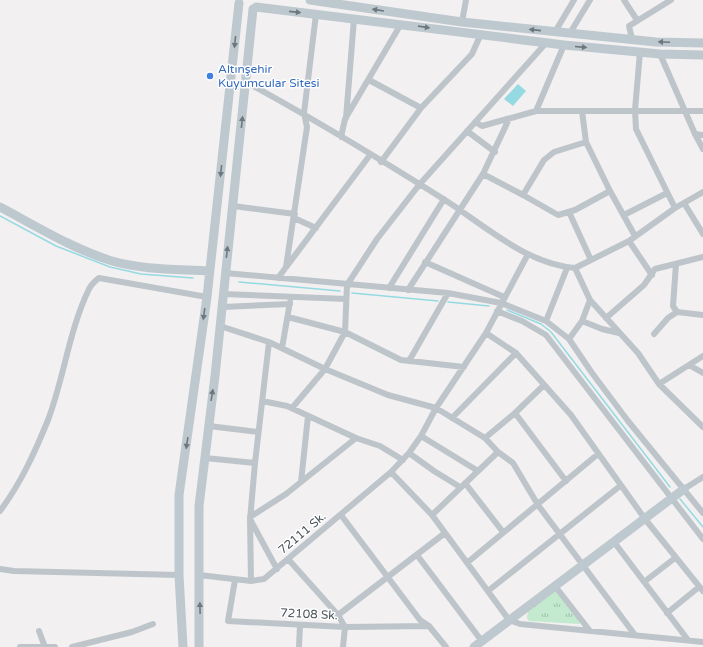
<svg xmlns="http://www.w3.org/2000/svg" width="703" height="647" font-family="'Varela Round',sans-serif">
  <defs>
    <pattern id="park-tufts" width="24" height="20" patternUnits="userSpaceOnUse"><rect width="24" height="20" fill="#c3eace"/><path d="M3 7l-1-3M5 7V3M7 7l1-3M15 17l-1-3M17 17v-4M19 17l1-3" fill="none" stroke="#a0c0aa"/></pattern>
  </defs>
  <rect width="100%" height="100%" fill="#f2f0f0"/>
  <path fill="url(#park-tufts)" d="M556,590l25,32 -2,2 -50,-3 -2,-3 1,-7z"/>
  <path fill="#95dae2" d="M518,84l8,7 -13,15 -9,-7z"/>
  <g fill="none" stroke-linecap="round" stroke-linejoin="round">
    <path stroke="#95dae2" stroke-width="1.5" d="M0,216l56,30 54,21 31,7 52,4
      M239,282l101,9
      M352,293l86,8
      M448,302l41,4
      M507,310l34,14 10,8 119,155
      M680,499l23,28"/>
    <path stroke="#bdc5cb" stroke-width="6" d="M624,0l13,20
      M462,22l4,-22
      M555,32l19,-32
      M570,33l20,-33
      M632,39l-3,-13 42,-26
      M640,52l-5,58 1,19 39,79
      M660,54l35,80 8,15
      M369,80l52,28
      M246,82c68,37 134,77 199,118 39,25 81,64 130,68l54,-27 46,-33 28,-16
      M536,111l28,-66
      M582,111l4,31 24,49 25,45
      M346,118l8,-99
      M475,122l7,4 54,-15h167
      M467,131l28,21
      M695,134l8,1
      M341,137l4,-18 56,-95
      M381,162l40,-54 51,-54 8,-18
      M483,174l40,21 21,-35 10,-8 32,-10
      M523,195l35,20 17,-5 35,-19
      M684,203l19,31
      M233,206l62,8
      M569,212l22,48
      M624,215l43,-22
      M294,218l22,10
      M629,241l23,34
      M425,262l79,35
      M286,267l21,-140 -3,-14 12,-99
      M575,268l15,32 48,53 21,31 44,-28
      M225,273l223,20 53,10 45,18 23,18 23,34 36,48 75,92
      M278,278l92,-123
      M389,288l55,-89
      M408,290l75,-116 26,-55
      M223,294l123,5
      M222,307l68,-3
      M497,311l25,10 24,14 157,204
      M677,312l26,3
      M288,317l57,15 56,28 63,7
      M606,318l38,-33 11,-16 48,-12
      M546,321l21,-53
      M582,321l8,-21
      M220,326l49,16 56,27 63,26 48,13 49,30 13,14 15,11 25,42 97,130
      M486,333l30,20 55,62 74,104 58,72
      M654,334l14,-16 9,-6 -4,-6 3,-42
      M569,339l13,-18 20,8 17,4
      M282,348l8,-46
      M409,361l39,-68
      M689,365l14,8
      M659,384l44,43
      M544,385l-29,28 51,68
      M262,401l25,5 69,32 24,8 23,14
      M292,408l33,-39 20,-37 2,-47 30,-46 42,-54 127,-142
      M452,418l64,-65
      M209,426l49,6
      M421,436l57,35
      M485,438l30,-25
      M409,453l25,18 26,16
      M205,458l50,5
      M391,472l41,43 77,105 11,4 183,18
      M301,482l7,-66
      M465,483l38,49
      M684,489l19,-12
      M0,511c21,-28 35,-59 48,-91 16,-42 21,-90 41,-131 2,-4 6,-8 10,-11l108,19
      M341,515l79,105 9,6 17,21
      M432,515l66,-63
      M250,517l36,-23 70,-56
      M251,521l26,48
      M614,542l74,98
      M417,555l64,85
      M288,559l50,56 7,12 -2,20
      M468,562l130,-108
      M0,569l14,2 165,4
      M199,575l52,6 13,-2 127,-107 18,-19 12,-17 15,-28 50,-75 42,-79
      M235,580l-7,41 117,6 84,-1
      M251,581l-1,-61 5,-57 14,-121
      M644,582l31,-24
      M555,586l35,45
      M488,591l132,-105
      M667,613l32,-26
      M338,615l107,-82
      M39,631l6,16
      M20,647h35
      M72,647l60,-15 21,-8
      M299,647l1,-22"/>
    <path stroke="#bec8cf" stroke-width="9" d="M310,0l152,22 194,20 47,1
      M256,7l308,38 96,9 43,1
      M0,207c36,19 73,42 112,54 31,9 66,8 97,10
      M183,647l-4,-72v-80l28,-198 32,-294
      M199,647v-141l16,-130 38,-367
      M474,647l210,-158"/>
  </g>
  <defs><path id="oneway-solid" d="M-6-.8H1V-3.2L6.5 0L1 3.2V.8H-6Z"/></defs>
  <g fill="#6d787e">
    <use href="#oneway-solid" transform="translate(378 10) rotate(-171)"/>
    <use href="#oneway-solid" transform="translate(295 12) rotate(6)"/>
    <use href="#oneway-solid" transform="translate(424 27) rotate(8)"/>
    <use href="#oneway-solid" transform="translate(535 30) rotate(-174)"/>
    <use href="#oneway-solid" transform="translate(235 42) rotate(96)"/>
    <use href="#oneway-solid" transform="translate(664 42) rotate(-178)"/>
    <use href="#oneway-solid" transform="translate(581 47) rotate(5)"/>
    <use href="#oneway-solid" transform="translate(242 122) rotate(-84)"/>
    <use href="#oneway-solid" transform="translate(221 171) rotate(96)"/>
    <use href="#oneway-solid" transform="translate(227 252) rotate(-83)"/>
    <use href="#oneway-solid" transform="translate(204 314) rotate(98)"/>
    <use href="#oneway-solid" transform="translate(212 395) rotate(-81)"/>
    <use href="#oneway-solid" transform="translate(187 443) rotate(99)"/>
    <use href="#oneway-solid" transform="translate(200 608) rotate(-91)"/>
  </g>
  <circle fill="#3f7fe0" stroke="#fff" stroke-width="1.5" cx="210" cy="76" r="4"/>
  <g text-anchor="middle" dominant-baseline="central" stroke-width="3" stroke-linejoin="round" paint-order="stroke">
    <g font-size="12" fill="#366cbe" stroke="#fff" text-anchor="start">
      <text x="218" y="69">Altınşehir<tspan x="218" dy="14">Kuyumcular Sitesi</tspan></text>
    </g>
    <g font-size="12" fill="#4a555b" stroke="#fff">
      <text transform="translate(302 533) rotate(-40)">72111 Sk.</text>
      <text transform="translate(309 614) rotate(3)">72108 Sk.</text>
    </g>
  </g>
</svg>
